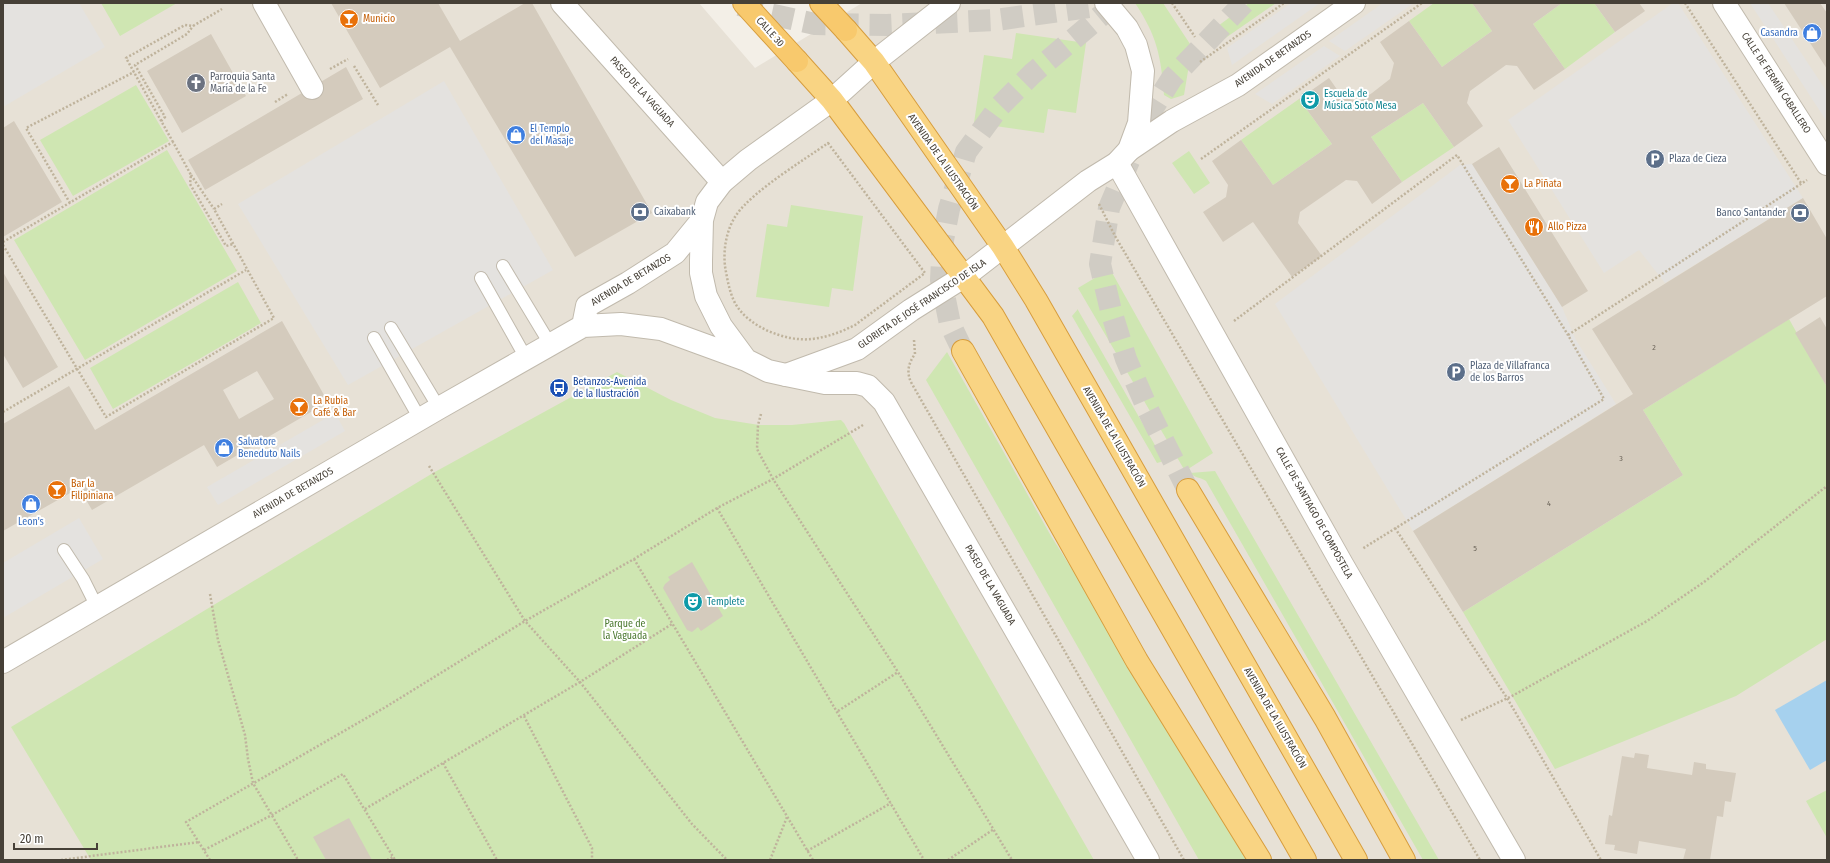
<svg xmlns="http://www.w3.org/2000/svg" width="1830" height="863" font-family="'Fira Sans Condensed',sans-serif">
  <rect width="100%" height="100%" fill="#f3efe7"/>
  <path fill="#e7e1d6" d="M3,3h696l56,65 107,-65h965v857h-1824z"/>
  <path fill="#cfe6b2" d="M101,3h76l-57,33z
    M1135,3h28l29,44 -8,48 -13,4 -7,-4c-3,-39 -7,-59 -29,-92z
    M1249,3h27l-52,36 -6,-13z
    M1434,3h38l20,28 -50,36 -33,-46z
    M1562,3h32l21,29 -50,37 -32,-45z
    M1016,33l70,10 -10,70 -28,-4 -4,24 -70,-10 10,-68 28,4z
    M136,85l33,56 -96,55 -33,-56z
    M1299,99l33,45 -59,41 -32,-45z
    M1423,103l31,44 -52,35 -31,-45z
    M167,150l70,121 -152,89 -71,-120z
    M1189,151l21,32 -16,11 -22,-31z
    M791,205l72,11 -10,75 -21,-3 -3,19 -73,-10 11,-73 20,3z
    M1110,269l103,184 -28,18 -107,-183z
    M238,282l23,41 -148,86 -23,-41z
    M1078,309v1l86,151 -7,2 -85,-147z
    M1789,319l38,68v252l-91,57 -181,73 -92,-157 220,-137 -40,-65z
    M947,352l104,184 205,324h-57l-273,-480z
    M617,372l54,28 44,18 44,7h33l49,-5 3,3 250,437h-1003l-80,-133 422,-254z
    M1215,471l224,389h-16l-217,-379c-6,-4 -11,-3 -16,-8z
    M1827,790v48l-21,-37z"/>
  <path fill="#e4e2df" d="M3,3h76l26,44 -102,60z
    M1291,3h29l-88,62 -5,-17z
    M1383,3h31l-69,48 -16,-10z
    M1673,3h5l125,195 -138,85 -26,-33 -35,23 -96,-153z
    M1750,3h18l59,89v30z
    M1324,46l16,10 -68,48 -17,-10z
    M444,81l109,189 -205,115 -110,-181z
    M1472,164l90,143 14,33 40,64 -203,127 -138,-227 185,-139z
    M335,413l10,18 -127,74 -11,-18z
    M79,518l24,41 -100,59v-55z"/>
  <path fill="#a6d1ee" d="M1827,680v80l-17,10 -35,-60z"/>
  <path fill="#d4cbbd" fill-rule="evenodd" d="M331,3h107l22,38 65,-38h7l120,210 -77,44 -125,-210 -70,41z
    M1472,3h90l-29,21 32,45 -31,21 -17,-24 -11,-1 -36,26 -3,12 16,23 -29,21 -31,-44 -52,34 31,45 -30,22 -15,-23 -11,-1 -46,32 -2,11 24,33 -30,21 -39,-55 -30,20 -20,-30 23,-15 2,-12 -16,-24 29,-21 32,45 59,-41 -33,-45 30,-21 14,20 17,3 12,-8 18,-14 4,-16 -14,-21 29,-21 33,46 50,-36z
    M1594,3h45l6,8 -30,21z
    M1784,3h36l7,10v56z
    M211,34l35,62 -64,37 -35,-62z
    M346,67l17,32 -158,91 -17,-30z
    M14,121l48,81 -59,35v-109z
    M1499,147l89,144 -26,16 -90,-143z
    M1803,198l24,41v57l-184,114 40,65 -220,137 -50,-81 220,-137 -41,-65z
    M3,272l55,95 -35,21 -20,-34z
    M1820,317l7,12v58l-32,-54z
    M282,321l46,81 -111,65 -13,-22 -112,65 -13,-22 -76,43v-107l66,-38 26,44zM257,371l17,28 -35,20 -16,-29z
    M692,562l31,54 -22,15 -3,-4 -6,5 -5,-2 -24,-42 2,-4 5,-4 -2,-3z
    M1635,753l14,2 -2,13 45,7 2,-13 12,2v5l30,4 -5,29 -6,-1 -2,16 -6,-1 -7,44h-27l3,-11 -47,-8 -2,13 -23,-4 1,-5 -10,-1 4,-29 3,1 10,-60 12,2z
    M349,818l23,42h-46l-13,-23z"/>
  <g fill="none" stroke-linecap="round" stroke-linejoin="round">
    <path stroke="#d0ccc4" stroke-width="22" stroke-dasharray="22 11" stroke-linecap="butt" d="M963,351l-13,-27 -9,-44 2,-40 6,-31 17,-57 33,-45 33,-33 84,-71
      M1188,490l-40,-80 -22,-51 -15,-48 -11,-47 9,-56 39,-92 24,-38 72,-75"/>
    <path stroke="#d0ccc4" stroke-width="22" stroke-dasharray="22 11" stroke-linecap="butt" d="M740,5l25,8 50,11 72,1 109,-5 122,-17"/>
    <g stroke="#c1baad" stroke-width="14">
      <path id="service" d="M503,266l47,78
        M481,278l45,80
        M391,328l48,80
        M374,338l46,81
        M64,550l19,29 14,28"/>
    </g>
    <g stroke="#c1baad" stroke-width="24">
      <path id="minor" d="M264,3l48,85
        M562,3l160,179
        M1724,3l103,161
        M1129,150l43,-29 66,-36 116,-82
        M1117,163l225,401 172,296
        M786,375l39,8h32l11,3 16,16 264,458"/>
    </g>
    <g stroke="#c1baad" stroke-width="24">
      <path id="tertiary" d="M949,3l-75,59 -42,38 -84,60 -26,22 -15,20 -5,18 -1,41v12l5,23 15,30 25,34 22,11 18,4 71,-26 54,-39 54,-34 123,-95 29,-18 12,-13 10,-27 4,-52 -7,-26 -9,-17 -21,-25
        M583,326l4,-20 41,-23 47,-30 27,-33
        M3,662l436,-254 144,-82 38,-2 40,5 85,31"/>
    </g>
    <g stroke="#d79d3d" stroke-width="24">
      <path id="trunk" d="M846,30l28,32 129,185 33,53 320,560
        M797,61l35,39 161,216 312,544
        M963,351l174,310 123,199
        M1188,490l137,228 79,142"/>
    </g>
    <g stroke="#d79d3d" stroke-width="24">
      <path id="motorway" d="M744,3l53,58
        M821,3l25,27"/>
    </g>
    <path stroke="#bfb39c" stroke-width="2.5" stroke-dasharray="2 2" stroke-linecap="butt" d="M1172,3l23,34
      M1685,3l116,180
      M1200,62l84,-59
      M354,66l24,39
      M330,69l18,-10
      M275,102l13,-8
      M161,121l4,-4 -30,-52 52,-31 6,-8
      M173,142l-47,-84 59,-33 8,1 29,-17
      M828,143l97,130 -70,52c-14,7 -27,12 -43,14 -26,3 -64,-12 -77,-36 -5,-10 -7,-20 -9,-31 -4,-19 0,-43 11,-58 16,-23 67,-54 91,-71z
      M1201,159l221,-156
      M191,175l23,34
      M70,203l-44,-75 108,-56
      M1099,204l16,32 365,624
      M3,242l170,-100 18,33 -1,9 36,62 7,-2
      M3,245l103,172 168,-99 -60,-109 8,-5
      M1234,321l223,-166 111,180 36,64 -242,150
      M1568,335l239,-155
      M914,340l1,14c-7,10 -9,19 -3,30l272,476
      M3,412l243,-142
      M761,414l-3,11 -1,24 16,30 125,193 114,188
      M429,466l96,155 55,61 112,142 35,36
      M717,508l207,352
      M1395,528l112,170 94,162
      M634,559l179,301
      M210,594l8,46 27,95 3,24 5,24 45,77
      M838,711l60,-39
      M524,716l68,132v12
      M1461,720l51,-24 135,-75 57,-39 123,-96
      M443,763l54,97
      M365,809l215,-127 92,-58
      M204,850l68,-35 71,-41 52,86
      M807,851l84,-48
      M61,860l138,-18
      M210,860l-24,-38 198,-114 141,-87 109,-62 83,-51 56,-29 90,-54
      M387,860l6,-3
      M770,860l17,-43
      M948,860l46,-31"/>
    <use href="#service" stroke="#fff" stroke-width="12"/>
    <use href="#minor" stroke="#fff" stroke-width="22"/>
    <use href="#tertiary" stroke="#fff" stroke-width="22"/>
    <use href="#trunk" stroke="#f9d483" stroke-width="22"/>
    <use href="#motorway" stroke="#f8c96d" stroke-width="22"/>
  </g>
  <defs>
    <g id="bar-disc" transform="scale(1)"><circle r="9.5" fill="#e8710a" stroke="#fff"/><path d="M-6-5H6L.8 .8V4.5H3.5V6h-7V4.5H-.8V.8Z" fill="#fff"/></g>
    <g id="shop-disc" transform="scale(1)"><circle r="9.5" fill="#3f7fe0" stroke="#fff"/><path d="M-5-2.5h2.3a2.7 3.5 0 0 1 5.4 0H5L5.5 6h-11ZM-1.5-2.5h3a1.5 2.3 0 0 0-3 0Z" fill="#fff"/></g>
    <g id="church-disc" transform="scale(1)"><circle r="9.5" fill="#6b7280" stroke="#fff"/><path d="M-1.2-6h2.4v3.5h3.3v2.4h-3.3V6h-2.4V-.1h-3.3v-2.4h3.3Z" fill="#fff"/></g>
    <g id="theatre-disc" transform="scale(1)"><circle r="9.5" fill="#0f9aa8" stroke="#fff"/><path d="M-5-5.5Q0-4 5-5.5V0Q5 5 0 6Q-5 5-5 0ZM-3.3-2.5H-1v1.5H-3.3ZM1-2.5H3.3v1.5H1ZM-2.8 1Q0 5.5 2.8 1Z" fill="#fff"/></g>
    <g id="parking-disc" transform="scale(1)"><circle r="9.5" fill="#5c6f8a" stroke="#fff"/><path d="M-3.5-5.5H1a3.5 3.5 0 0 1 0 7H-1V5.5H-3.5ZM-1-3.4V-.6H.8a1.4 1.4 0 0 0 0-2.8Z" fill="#fff"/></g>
    <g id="bank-disc" transform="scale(1)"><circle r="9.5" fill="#5c6f8a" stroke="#fff"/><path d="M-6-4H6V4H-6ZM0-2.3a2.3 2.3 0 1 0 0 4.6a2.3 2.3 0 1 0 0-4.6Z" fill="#fff"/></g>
    <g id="restaurant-disc" transform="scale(1)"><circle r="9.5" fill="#e8710a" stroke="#fff"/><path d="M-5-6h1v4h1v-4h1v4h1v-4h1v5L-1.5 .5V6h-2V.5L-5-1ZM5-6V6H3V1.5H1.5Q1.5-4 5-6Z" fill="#fff"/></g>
    <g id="bus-disc" transform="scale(1)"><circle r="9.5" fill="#1a4fb4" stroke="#fff"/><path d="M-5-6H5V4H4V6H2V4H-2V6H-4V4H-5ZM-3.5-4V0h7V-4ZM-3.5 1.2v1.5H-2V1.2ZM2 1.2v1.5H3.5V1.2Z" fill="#fff"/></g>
  </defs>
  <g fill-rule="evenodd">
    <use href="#bar-disc" x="349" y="19"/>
    <use href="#shop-disc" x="1812" y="33"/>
    <use href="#church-disc" x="196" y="83"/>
    <use href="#theatre-disc" x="1310" y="100"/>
    <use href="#shop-disc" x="516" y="135"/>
    <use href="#parking-disc" x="1655" y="159"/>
    <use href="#bar-disc" x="1510" y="184"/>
    <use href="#bank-disc" x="640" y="212"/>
    <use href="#bank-disc" x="1800" y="213"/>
    <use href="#restaurant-disc" x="1534" y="227"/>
    <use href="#parking-disc" x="1456" y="372"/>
    <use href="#bus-disc" x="559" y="388"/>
    <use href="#bar-disc" x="299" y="407"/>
    <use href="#shop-disc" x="224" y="448"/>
    <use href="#bar-disc" x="57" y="490"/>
    <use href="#shop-disc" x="31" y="504"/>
    <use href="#theatre-disc" x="693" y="602"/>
  </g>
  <g text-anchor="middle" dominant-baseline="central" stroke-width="4" stroke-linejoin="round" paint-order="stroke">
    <g font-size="8" fill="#6a6358">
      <text x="1654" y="347">2</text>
      <text x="1621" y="458">3</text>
      <text x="1549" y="503">4</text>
      <text x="1475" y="548">5</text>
    </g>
    <g font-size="10" fill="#c56008" stroke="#fff" text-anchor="start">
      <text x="363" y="19">Municio</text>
      <text x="1524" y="184">La Piñata</text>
      <text x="1548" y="227">Allo Pizza</text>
      <text x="313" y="401">La Rubia<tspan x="313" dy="12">Café &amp; Bar</tspan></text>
      <text x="71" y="484">Bar la<tspan x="71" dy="12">Filipiniana</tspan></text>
    </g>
    <g font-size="10" fill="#464037" stroke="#fff">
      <text transform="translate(770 32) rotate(48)">CALLE 30</text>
      <text transform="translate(1273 59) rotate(-35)">AVENIDA DE BETANZOS</text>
      <text transform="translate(1776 83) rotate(57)">CALLE DE FERMÍN CABALLERO</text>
      <text transform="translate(642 92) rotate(48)">PASEO DE LA VAGUADA</text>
      <text transform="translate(943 162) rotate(55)">AVENIDA DE LA ILUSTRACIÓN</text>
      <text transform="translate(631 280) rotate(-31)">AVENIDA DE BETANZOS</text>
      <text transform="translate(922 304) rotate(-34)">GLORIETA DE JOSÉ FRANCISCO DE ISLA</text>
      <text transform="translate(1114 437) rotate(60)">AVENIDA DE LA ILUSTRACIÓN</text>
      <text transform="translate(293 493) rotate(-30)">AVENIDA DE BETANZOS</text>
      <text transform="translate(1314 513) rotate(61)">CALLE DE SANTIAGO DE COMPOSTELA</text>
      <text transform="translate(990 585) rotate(60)">PASEO DE LA VAGUADA</text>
      <text transform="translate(1275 718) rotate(60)">AVENIDA DE LA ILUSTRACIÓN</text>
    </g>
    <g font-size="10" fill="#366cbe" stroke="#fff" text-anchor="start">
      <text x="1798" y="33" text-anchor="end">Casandra</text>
      <text x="530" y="129">El Templo<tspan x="530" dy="12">del Masaje</tspan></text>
      <text x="238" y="442">Salvatore<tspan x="238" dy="12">Beneduto Nails</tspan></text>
      <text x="31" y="522" text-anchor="middle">Leon's</text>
    </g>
    <g font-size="10" fill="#5b616d" stroke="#fff" text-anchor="start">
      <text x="210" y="77">Parroquia Santa<tspan x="210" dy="12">María de la Fe</tspan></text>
    </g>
    <g font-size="10" fill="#0d838f" stroke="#fff" text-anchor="start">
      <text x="1324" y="94">Escuela de<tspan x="1324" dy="12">Música Soto Mesa</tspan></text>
      <text x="707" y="602">Templete</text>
    </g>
    <g font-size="10" fill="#4e5e75" stroke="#fff" text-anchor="start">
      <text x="1669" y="159">Plaza de Cieza</text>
      <text x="654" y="212">Caixabank</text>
      <text x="1786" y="213" text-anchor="end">Banco Santander</text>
      <text x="1470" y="366">Plaza de Villafranca<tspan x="1470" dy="12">de los Barros</tspan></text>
    </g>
    <g font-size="10" fill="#164399" stroke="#fff" text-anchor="start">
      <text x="573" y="382">Betanzos-Avenida<tspan x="573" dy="12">de la Ilustración</tspan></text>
    </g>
    <g font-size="10" fill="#48762c" stroke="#fff">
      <text x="625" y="624">Parque de<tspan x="625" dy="12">la Vaguada</tspan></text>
    </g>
  </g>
  <rect width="1830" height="863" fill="none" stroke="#464037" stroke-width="8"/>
  <path d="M14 843v6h83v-6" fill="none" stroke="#464037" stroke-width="2"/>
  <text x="20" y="843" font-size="12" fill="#464037" stroke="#ffffff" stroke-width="3" paint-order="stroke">20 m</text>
</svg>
